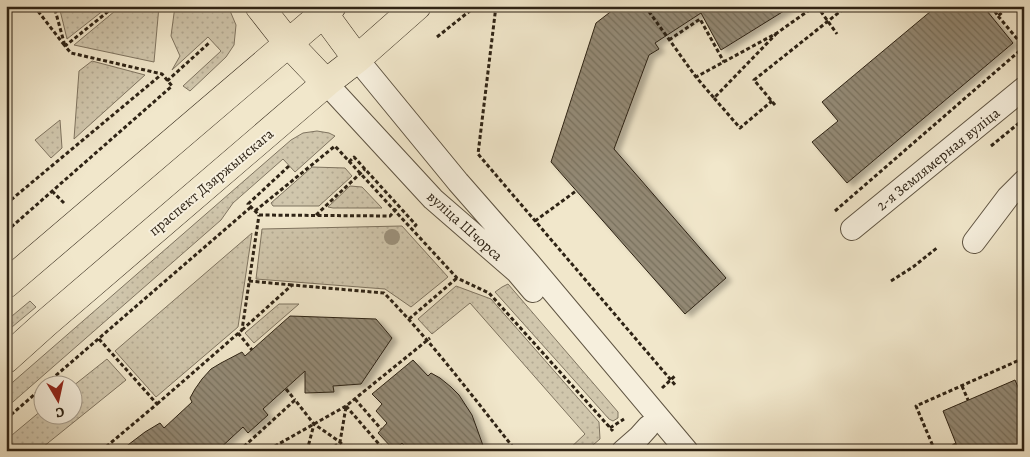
<svg xmlns="http://www.w3.org/2000/svg" width="1030" height="457" font-family="Alegreya,serif">
  <defs>
    <pattern id="grass-dots" width="8" height="8" patternUnits="userSpaceOnUse" patternTransform="scale(1.25)"><rect width="8" height="8" fill="#d0c6ac"/><path d="M2 2h.1M6 6h.1" fill="none" stroke="#b3aa93" stroke-width="1.8" stroke-linecap="round"/></pattern>
    <pattern id="building-back-hatch" width="6" height="6" patternUnits="userSpaceOnUse" patternTransform="scale(1.25)"><rect width="6" height="6" fill="#938974"/><path d="M-1 5l2 2M0 0l6 6M5-1l2 2" fill="none" stroke="#78705e"/></pattern>
    <filter id="shadow"><feDropShadow dx="5.5" dy="3" stdDeviation="2.5" flood-color="#0004"/></filter>
  </defs>
  <rect width="100%" height="100%" fill="#f1e7cb"/>
  <filter id="stains"><feTurbulence type="fractalNoise" baseFrequency=".004" numOctaves="4"/><feColorMatrix values="0 0 0 0 .2 0 0 0 0 .09 0 0 0 0 .02 0 0 0 .5 -.17"/></filter>
  <radialGradient id="worn" r=".72"><stop offset=".6" stop-color="#630" stop-opacity="0"/><stop offset="1" stop-color="#630" stop-opacity=".3"/></radialGradient>
  <path fill="url(#grass-dots)" stroke="#7f7460" d="M59,6h50l-42,33z
    M121,6h38l-5,56 -80,-17z
    M175,6h53l8,19 -2,20 -8,12 -36,34 -7,-5 38,-35 -13,-14 -36,33 8,-14 -9,-20z
    M92,61l53,14 -71,64 5,-68z
    M60,120l2,28 -11,10 -16,-18z
    M317,131l12,2 6,3 -40,36 -12,-13 -50,44 -12,17 -215,188v-20l285,-248 12,-7z
    M312,167l33,1 7,8 -33,30h-46l-2,-3z
    M350,186l12,1 20,21h-49l-5,-1z
    M402,226l46,51 -37,30 -26,-18 -129,-10 6,-50z
    M252,233l-14,94 -82,70 -41,-46z
    M508,284l110,128v6l-5,3 -4,-2 -114,-127 7,-5z
    M456,286l35,13 108,123 1,17 -14,12h-19l18,-17 -115,-131 -38,31 -14,-15z
    M30,301l6,6 -30,25v-11z
    M279,304h20l-45,39 -9,-10z
    M107,359l19,21 -88,71h-32v-11l36,-30v4h30l1,-28z"/>
  <path fill="url(#building-back-hatch)" stroke="#2e2315" filter="url(#shadow)" d="M618,6h174l-71,44 -20,-37 -46,30 4,6 -10,6 -35,94 112,129 -41,36 -134,-152 45,-139z
    M937,6h46l30,37 -166,140 -35,-41 26,-21 -16,-19z
    M290,316l86,3 16,19 -31,46 -28,2 1,6 -29,1v-22l-42,38 5,6 -20,18 -5,-6 -26,24h-97l25,-19 15,-9 4,5 28,-26 -2,-4 5,-9 7,-10 9,-10 10,-6 21,-11 3,4z
    M413,360l15,16 3,-3 9,5 11,9 8,8 13,20 13,36h-76l-7,-8 -8,7 -16,-17 9,-10 -11,-12 6,-7 -10,-10z
    M1015,380l9,21v50h-65l-16,-40z"/>
  <g fill="none" stroke-linecap="round" stroke-linejoin="round">
    <g stroke="#5f5442" stroke-width="24">
      <path id="minor" d="M357,59l101,123 71,81 158,188
        M326,83l107,116 84,73 16,19
        M852,229l172,-141
        M974,242l34,-45 16,-16
        M623,451l16,-14 9,-10"/>
    </g>
    <g stroke="#2e2315" stroke-width="29">
      <path id="major" d="M259,6l29,37 38,40
        M318,6l39,53
        M6,284l326,-278
        M6,359l40,-36 280,-240 31,-24 60,-53"/>
    </g>
    <path stroke="#2e2315" stroke-width="3" stroke-dasharray="4 2.5" stroke-linecap="butt" d="M34,6l31,40 -11,-40
      M496,6l-18,148 198,232
      M500,6h2
      M645,6l51,71
      M817,6l20,28
      M991,6l7,10 11,-10
      M998,16l26,31
      M777,33l-63,65 -18,-21 81,-44 38,-27
      M437,37l39,-31
      M669,40l31,-21 24,43
      M167,81l42,-38
      M714,98l26,30 32,-27
      M775,105l-21,-25 93,-74
      M991,146l33,-27
      M349,162l5,-5 62,68 -4,4
      M289,166l-41,38 11,11 131,1 9,-10
      M52,191l12,12
      M6,204l156,-130
      M255,211l80,-65 122,132 32,15 124,138
      M835,211l189,-164
      M316,215l49,-46
      M535,221l41,-30
      M6,227l3,2 163,-143 -10,-12 -91,-21 -6,-7 50,-40
      M249,281l43,4
      M891,281l22,-14 25,-20
      M409,319l48,-41
      M242,330l50,-45 92,8c48,49 89,104 132,158
      M238,333l14,17
      M99,339l58,65 -56,47
      M46,384l205,-177
      M962,386l6,14
      M1018,387l6,-2
      M662,388l14,-13
      M286,389l9,11
      M355,399l26,30
      M157,404l85,-74 17,-115
      M346,406l39,45
      M6,419l36,-31
      M610,428l14,-9
      M275,446l5,5
      M239,451l56,-51 19,24 26,18 8,9
      M270,451l5,-5 71,-40 84,-68
      M307,451l7,-27
      M329,451l11,-9 6,-35
      M935,451l-19,-45 108,-48
      M941,451l15,-7"/>
    <use href="#minor" stroke="#f6efdd" stroke-width="22"/>
    <use href="#major" stroke="#f1e7cb" stroke-width="28"/>
  </g>
  <circle fill="#9c927c" cx="392" cy="237" r="8"/>
  <g text-anchor="middle" dominant-baseline="central" stroke-width="4" stroke-linejoin="round" paint-order="stroke">
    <g font-size="15" fill="#2e2315" stroke="#f6efdd">
      <text transform="translate(938 159) rotate(-39)">2-я Землямерная вуліца</text>
      <text transform="translate(211 182) rotate(-40)">праспект Дзяржынскага</text>
      <text transform="translate(465 226) rotate(42)">вуліца Шчорса</text>
    </g>
  </g>
  <rect width="1030" height="457" fill="none" stroke="#f1e7cb" stroke-width="25"/>
  <rect x="8" y="8" width="1015" height="442" fill="none" stroke="#2e2315" stroke-width="2.5"/>
  <rect x="12" y="12" width="1005" height="432" fill="none" stroke="#2e2315"/>
  <g transform="translate(58 400) rotate(171)"><circle r="24" fill="#f6efdd" stroke="#a69d8d"/>
  <path d="M0-4L9 19L0 12L-9 19Z" fill="#8f2418"/>
  <text y="-8" font-size="14" font-weight="bold" text-anchor="middle" fill="#2e2315">С</text>
  </g>
  <rect width="100%" height="100%" filter="url(#stains)"/>
  <rect width="100%" height="100%" fill="url(#worn)"/>
</svg>
